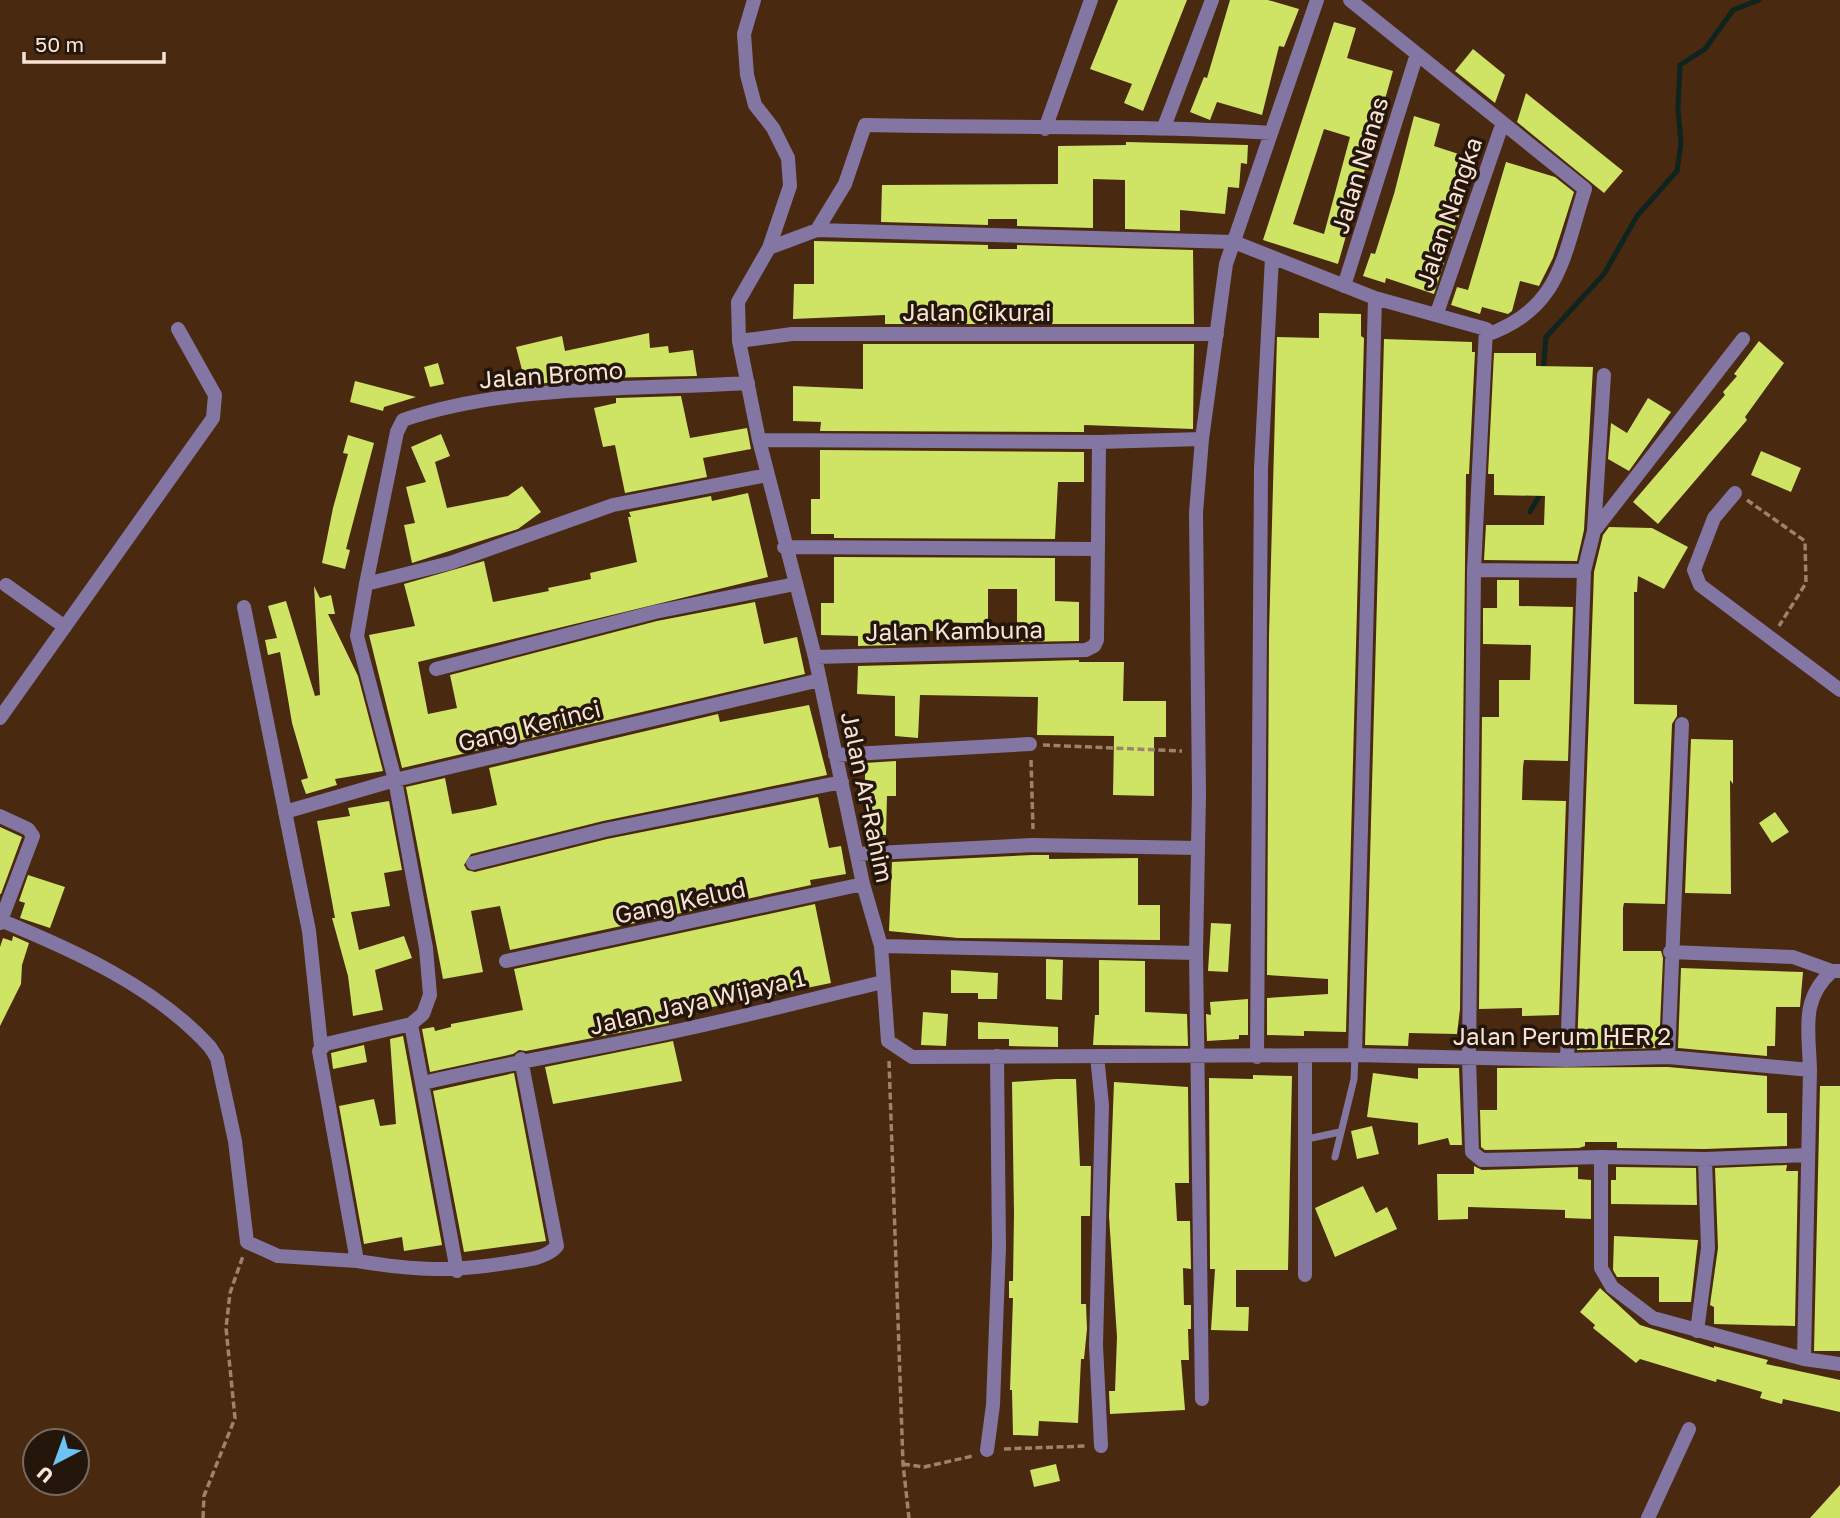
<svg xmlns="http://www.w3.org/2000/svg" width="1840" height="1518" font-family="'Golos Text',sans-serif">
  <rect width="100%" height="100%" fill="#49290f"/>
  <g fill="none" stroke-linecap="round" stroke-linejoin="round">
    <path stroke="#0e241f" stroke-width="5" d="M1543,373l3,-36 58,-63 33,-58 40,-45 4,-28 -3,-34 2,-44 25,-16 28,-39 26,-10
      M1530,512l12,-21"/>
  </g>
  <path fill="#cfe364" fill-rule="evenodd" d="M1118,0h69l-44,111 -19,-8 8,-19 -42,-15z
    M1230,0h38l31,9 -15,38 -5,-1 -17,69 -45,-13 -7,18 -20,-8 14,-35 3,1z
    M1334,22l22,6 -9,30 46,13 -55,193 -75,-24zM1324,129l26,8 -26,97 -31,-10z
    M1473,49l32,26 -10,28 -40,-32z
    M1526,93l97,78 -19,22 -87,-71z
    M1414,116l26,8 -6,22 43,14 -43,134 -48,-16 -1,5 -22,-7 8,-23 4,1 19,-60z
    M1126,142l122,3 -1,19 -6,-1 -2,25 -11,-1 -3,27 -45,-4v21l-55,-2v-49l-32,-1v49l-76,-2v-7h-29v6l-107,-3 1,-37 176,-1v-38l68,-1z
    M1506,162l49,15 19,15 -21,66 -14,28 -19,-5 -8,30 -4,3 -26,-7 -2,7 -29,-9 6,-18 11,3z
    M814,241l174,4v4h29v-4l176,5 1,74h-309v-9l-92,4 1,-35h20z
    M1319,313l42,1v22l3,2 -18,694 -42,-1v5l-37,-1v-37l61,-4v-15l-61,-4 2,-340 8,-298 42,1z
    M649,333l1,15 18,-2 1,7 24,-3 4,26 -99,2 -72,7 -10,-38 46,-11 3,15z
    M1384,339l88,3v10h3l-6,122h-3l-6,535 -3,25 -48,-1 -1,13 -43,-1z
    M1759,341l25,22 -39,54 2,3 -89,104 -25,-22 92,-107 -2,-3 14,-16 -3,-2z
    M863,344h331l-1,85 -109,-4v7l-264,-1 1,-9 -28,-1v-35l70,3z
    M1494,353h42v13l57,1 -9,163 -7,31 -93,-1 2,-35h58l1,-29 -51,-1v-21h-6z
    M438,363l6,21 -14,3 -6,-20z
    M355,381l61,16 -32,10 -1,4 -33,-9z
    M681,396l9,42 57,-10 4,21 -48,9 4,19 -82,16 -10,-48 -12,2 -9,-39 22,-5v-5z
    M1648,398l23,14 -42,59 -21,-12 3,-36 16,10z
    M441,434l9,22 -15,6 12,46 61,-12 14,-10 19,26 -23,17 -106,34 -8,-38 11,-2 -9,-36 20,-5 -15,-35z
    M348,435l26,8 -28,106 4,1 -5,19 -23,-6 11,-55 15,-54 -5,-1z
    M820,450l264,2v30h-26l-3,57 -221,-1v-4h-23v-35h9z
    M1761,451l40,17 -10,24 -40,-17z
    M748,493l20,84 -350,85 10,52 29,-6 -7,-33 207,-54 98,-19 9,42 33,-7 8,37 -403,94 -33,-133 46,-9 -11,-42 80,-23 9,41 56,-11 -1,-3 43,-9 -1,-6 47,-11 -9,-45h3l-2,-5 82,-16 1,5z
    M1609,527l43,1 36,19 -24,42 -26,-13 -1,16h-3v112l43,1v11l-5,8 -7,180 -41,-1 -1,5v43h38l2,7 -4,90 -82,2 17,-478 9,-37z
    M834,557l221,1v43l24,1v39l-62,1v-53h-29v35l-46,-2v9h-46v14l-38,1v-10l-37,-1v-32h13z
    M1497,580h22v26l54,1 -5,154 -44,-1 -1,7 -1,33 44,1 -7,214 -37,1v-8l-43,1 3,-292h17v-37h31l1,-35 -48,-1v-36h14z
    M314,586l6,12 11,-3 4,19h-7l30,62 25,95 -48,8 2,6 -31,9 -5,-14 7,-2 -16,-55 -12,-71 -12,3 -3,-15 12,-2 -9,-32 18,-5 29,95 5,-1z
    M1079,660v2h45l-1,39h43v36h-12v59l-41,-1 1,-59 -77,-1 1,-38 -118,-2 -2,43 -23,-2v-40l-38,-2 1,-28z
    M809,705l18,70 -224,46 -132,33 -7,11 3,5 8,2 132,-33 211,-42 11,51 12,-2 5,28 -36,6 1,5 -301,65 -10,-44 -29,5 12,61 -40,7 -37,-192 39,-9 7,36 28,-5 17,-4 -8,-37 229,-54 2,8z
    M1691,739l42,1v44l-3,-4 1,114 -46,-1z
    M896,761v35h-9l-1,39 -21,-1v-71z
    M389,801l13,69 -18,3 6,33 -39,6 8,38 45,-14 8,22 -37,12 8,40 -30,6 -5,-40 -16,-58h3l-18,-97 33,-5 -2,-8z
    M1775,812l14,20 -17,11 -13,-20z
    M0,827l22,10 -21,57h-1z
    M1033,855h16v4l89,-1v47h22v35l-202,-2 -69,-7 3,-69z
    M28,875l37,12 -15,41 -30,-10 5,-15 -6,-2z
    M815,904l16,79 -163,33 1,7 -143,28 -7,-1 -6,4 -83,18 -8,-43 12,-2 1,4 16,-4v-3l72,-14 -9,-41z
    M1211,923l20,1 -3,48 -20,-1z
    M13,936l16,7 -7,22 -1,19 -21,42v-79l3,-9 9,3z
    M1046,959l17,1 -1,40 -16,-1z
    M1099,960l46,1v51l42,2 1,32 -95,-1 2,-30h4z
    M1681,968l122,4 -3,35h-24l-1,39h-8v10l-89,-8z
    M951,970l47,3 -1,26h-19v-6h-27z
    M1248,999v36h-9v4l-32,2 -1,-27 5,1 -1,-13z
    M923,1012l25,2 -2,32 -25,-1z
    M978,1022l80,5v20l-49,-1v-7h-31z
    M403,1036l39,209 -38,6 -2,-14 -38,7 -25,-138 35,-7 6,27 16,-2 -6,-85z
    M673,1041l9,40 -129,23 -8,-37z
    M364,1045l3,17 -34,7 -2,-16z
    M1668,1067l99,9v37h20v33l-82,3 -88,-1v-6h-32v4l-6,2 -94,2 -4,-3 -1,-37h17v-42z
    M1418,1068h41l3,77h-12l-2,-7 -30,7v-22l-51,-6 6,-44 45,6z
    M514,1073l32,168 -82,11 -31,-161z
    M1253,1075l39,1 -4,194h-52v37h13l-1,24 -37,-1 4,-61h-5l-1,-191 44,1z
    M1056,1079h20l4,87h11l-1,50h-9v88h5l1,25 -3,30h-3l-3,64 -39,-2 -1,15 -25,-1 -1,-45h-2l3,-92h-4v-17h4l1,-68 -2,-131z
    M1114,1082l74,5 1,96h-14l2,38h13l1,48 -8,-1 1,37h7v24h-3l1,31h-8l4,50 -75,4 -1,-23h6l2,-54 -8,-121z
    M1820,1086h20v265h-26z
    M1372,1126l7,28 -22,5 -6,-28z
    M1787,1165l-1,6h12l-3,155 -81,-2v-17l-4,-2 8,-57 -3,-80z
    M1474,1166l8,4 96,-3v12l13,1v39l-26,-1v-8l-97,-3v12l-30,1 -1,-46h37z
    M1616,1167l80,1 1,37 -86,-1v-24h5z
    M1363,1186l13,27 11,-6 10,22 -62,28 -20,-49z
    M1614,1236l84,4 -7,62h-32v-25h-42l-4,-7z
    M1600,1288l40,37 74,23v-2l54,14 -2,4 74,16v32l-57,-13 -1,5 -22,-6 2,-6 -45,-13 -1,3 -76,-23 -4,4 -43,-35 2,-3 -15,-13z
    M1056,1464l4,17 -26,6 -4,-17z
    M1840,1485v33h-30z"/>
  <g fill="none" stroke-linecap="round" stroke-linejoin="round">
    <path stroke="#9d826d" stroke-width="3.5" stroke-dasharray="7 3.5" stroke-linecap="butt" d="M1747,500l58,41 1,42 -27,43
      M1043,745l139,6
      M1031,760l2,69
      M889,1061l14,403 6,54
      M1004,1449l83,-3
      M903,1464l21,3 49,-11
      M203,1518l1,-22 31,-78 -9,-90 4,-35 13,-37"/>
    <path stroke="#8376a3" stroke-width="7" d="M1307,1139l33,-7
      M1335,1157l19,-78 1,-24"/>
    <path stroke="#8376a3" stroke-width="14" d="M754,0l-10,34 3,41 8,30 18,23 15,30 2,28 -21,62 -31,54 1,39 20,99 56,217 48,227 18,62 7,95 24,16 443,-2 212,5 101,-3 142,13c-1,-40 -10,-70 22,-99h8
      M1350,0l235,189c-22,67 -24,120 -99,146
      M1164,127l48,-127
      M1045,129l46,-129
      M817,230l417,12 141,56 -20,757
      M769,248l48,-18 28,-46 20,-59c135,3 271,0 406,8
      M1344,286l72,-229
      M1375,298l111,31 -12,241 -5,488 3,94 10,8 119,-3v111l11,19 41,31 151,41 6,-289
      M1437,313l65,-188
      M739,341l53,-7h425
      M759,440l340,2 103,-3
      M767,475l-154,30 -163,58 -84,21 -9,52 38,144 425,-100
      M1735,493l-21,25 -20,52 6,15 140,105
      M1594,531l10,-156
      M784,547l313,2
      M1474,570l110,1
      M366,584l31,-152 6,-12c105,-36 234,-30 345,-37
      M6,585l59,42
      M244,607l65,324 12,115
      M815,657l271,-7 8,-4 3,-6 2,-198
      M436,669l219,-57 140,-28
      M0,718l213,-300 2,-23 -37,-66
      M835,755l195,-11
      M285,812l110,-32 31,168 4,47 -7,19 -12,10 46,247
      M0,816l28,13 5,7 -33,87
      M857,854l176,-9 165,3
      M473,863l132,-33 237,-48
      M0,920c73,30 156,67 210,127l7,11 18,83 12,101 31,14 79,5
      M881,946l315,7
      M1670,952l123,5 39,14
      M506,961l357,-77
      M411,1024l-85,20 -7,7 38,210c60,10 96,11 156,1 14,-2 34,-4 44,-16l-36,-187
      M1097,1056l5,49 -6,240 5,101
      M1305,1056v219
      M1257,1057l4,-589 11,-211
      M1668,1057l14,-333
      M1567,1060l17,-489 10,-40 149,-192
      M423,1083c89,-21 178,-35 267,-55 65,-14 129,-31 193,-46
      M1601,1157l104,2 102,-4
      M1697,1331l11,-83 -3,-89
      M1804,1359l36,5
      M1202,1399l-6,-446 3,-159 -3,-281 6,-74 24,-175 91,-264
      M987,1450l6,-45 6,-158 -2,-191
      M1648,1518l41,-89"/>
  </g>
  <g text-anchor="middle" dominant-baseline="central" stroke-width="7" stroke-linejoin="round" paint-order="stroke">
    <g font-size="24" fill="#f9e3d5" stroke="#24160b">
      <text transform="translate(1359 165) rotate(-73)">Jalan Nanas</text>
      <text transform="translate(1448 212) rotate(-71)">Jalan Nangka</text>
      <text x="977" y="311">Jalan Cikurai</text>
      <text transform="translate(551 374) rotate(-4)">Jalan Bromo</text>
      <text transform="translate(954 630) rotate(-1)">Jalan Kambuna</text>
      <text transform="translate(529 725) rotate(-14)">Gang Kerinci</text>
      <text transform="translate(868 797) rotate(78)">Jalan Ar-Rahim</text>
      <text transform="translate(680 901) rotate(-12)">Gang Kelud</text>
      <text transform="translate(697 1001) rotate(-13)">Jalan Jaya Wijaya 1</text>
      <text x="1562" y="1035">Jalan Perum HER 2</text>
    </g>
  </g>
  <g transform="translate(56 1462) rotate(221)"><circle r="33" fill="#24160b" stroke="#79685c" stroke-width="2"/>
  <path d="M0-5L12 26L0 18L-12 26Z" fill="#6fc2f4"/>
  <text y="-10" font-size="19" font-weight="bold" text-anchor="middle" fill="#f9e3d5">U</text>
  </g>
  <path d="M24 52v10h140v-10" fill="none" stroke="#f9e3d5" stroke-width="3.5"/>
  <text x="35" y="52" font-size="21" fill="#f9e3d5" stroke="#24160b" stroke-width="5" paint-order="stroke">50 m</text>
</svg>
